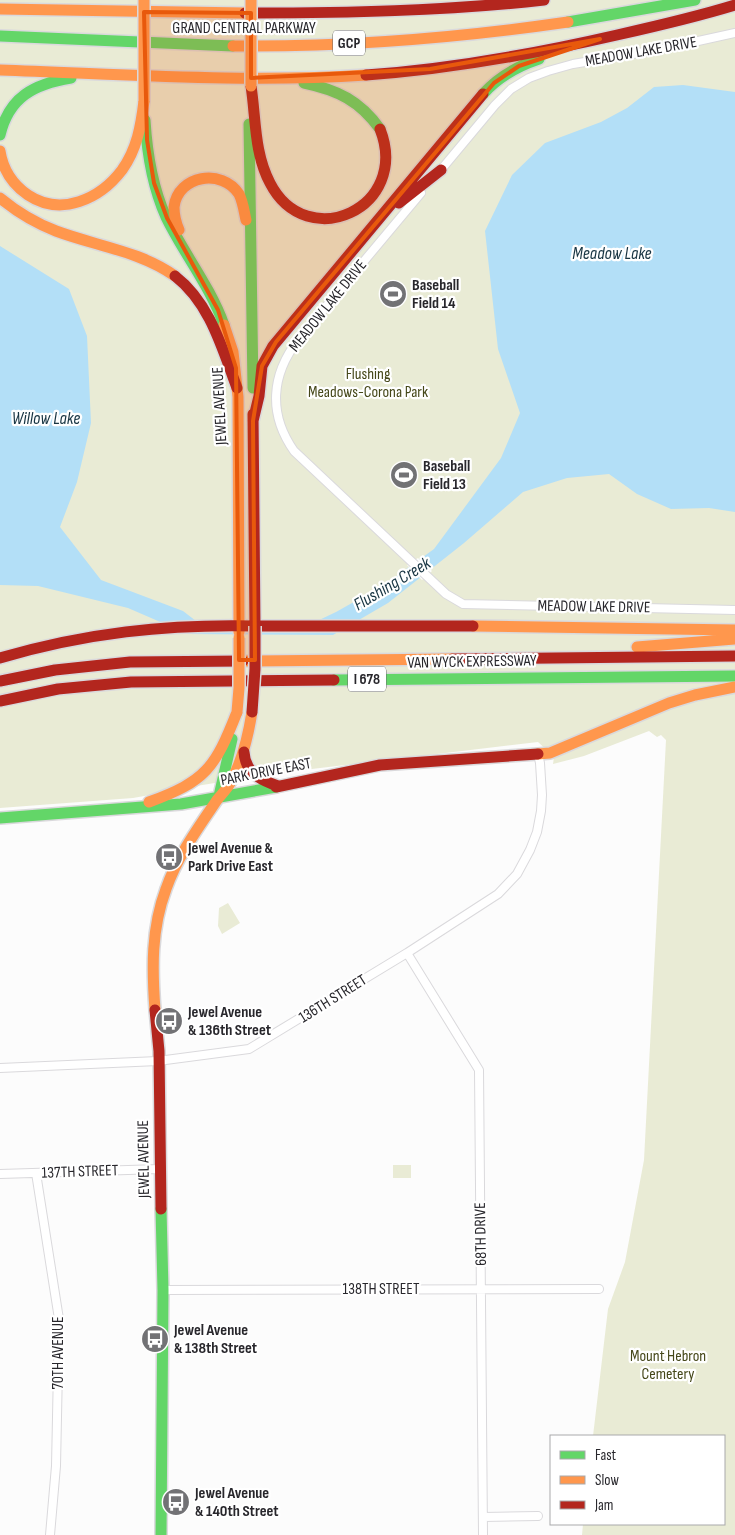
<svg xmlns="http://www.w3.org/2000/svg" width="735" height="1535" font-family="'Sofia Sans Condensed',sans-serif">
  <rect width="100%" height="100%" fill="#fcfcfc"/>
  <path fill="#e9ebd5" d="M0,0h735v1535h-153l1,-11h141v-88h-131l15,-127 17,-47 19,-102 22,-420 -5,-5 -4,2 -8,-6 -65,25 -31,8 1,-7 -16,-15 -243,29 -17,4 -1,-2 -7,1 -92,15v1l-45,8 -133,10z
    M228,903l12,20 -18,11 -4,-8 1,-18z
    M393,1165h18v13h-18z"/>
  <path fill="#b3dff7" d="M683,85l52,7v420l-26,-4 -38,1 -34,-15 -28,-20 -42,4 -44,14 -59,51 -76,60 -55,32 -145,-1 -60,-26 -90,-22 -38,-1v-339l69,43 18,47 4,87 -14,59 -17,45 41,53 82,31 13,10 119,1 21,-10 48,-27 50,-36 67,-91 19,-45 -22,-64 -13,-118 27,-56 33,-32 56,-21 26,-14 27,-21z"/>
  <path fill="#fcfcfc" d="M418,558l14,13 -10,9 -15,-15z"/>
  <g fill="none" stroke-linecap="round" stroke-linejoin="round">
    <g stroke="#dad9dc" stroke-width="10">
      <path id="street" d="M440,171l55,-66 16,-16 18,-11 19,-7 25,-7 89,-15 73,-16
        M421,193l-123,147c-27,35 -30,74 -4,111l152,143 17,10 272,6
        M407,953l72,117 4,465
        M0,1068l158,-7 91,-12 158,-96 91,-59 19,-20 13,-24 7,-18 4,-21 1,-16 -2,-32 -2,-9
        M36,1173l23,146 -3,147 -6,69
        M0,1174l160,-5
        M163,1290l436,-1
        M483,1517l55,-1"/>
    </g>
    <g stroke="#dad9dc" stroke-width="14">
      <path id="fast" d="M568,22l127,-22
        M0,36l233,10
        M304,83c34,7 56,18 76,46
        M483,94c15,-17 35,-28 56,-35
        M145,120c2,33 7,66 21,97 18,37 44,69 58,108
        M249,124l4,264
        M0,135c9,-38 34,-51 71,-57
        M334,680l401,-4
        M219,796l13,-57
        M0,818l181,-14 95,-17
        M161,1535l2,-245 -2,-81"/>
    </g>
    <g stroke="#dad9dc" stroke-width="14">
      <path id="slow" d="M0,9l245,4
        M233,46c112,1 224,-8 335,-24
        M0,70c122,4 244,13 366,5
        M0,151c3,19 12,33 28,44 33,22 72,4 94,-25 15,-21 19,-44 22,-69
        M0,198c17,14 35,25 56,33 40,15 84,20 119,45
        M179,230c-3,-7 -5,-15 -5,-23 4,-32 48,-39 65,-13 4,8 5,17 7,26
        M224,325l9,27 5,45 1,235
        M473,626l262,4
        M637,647l98,-8
        M243,661l209,-2
        M538,754l12,-1 119,-50 26,-8 40,-8
        M149,802c57,-21 66,-34 88,-90
        M155,1010c-3,-41 -4,-81 11,-121 11,-32 32,-61 51,-89 4,-5 9,-10 12,-15 13,-22 19,-48 23,-73"/>
    </g>
    <g stroke="#dad9dc" stroke-width="14">
      <path id="jam" d="M245,13c100,0 200,-2 299,-13
        M366,75c85,-6 168,-21 251,-40 40,-9 79,-18 118,-30
        M251,86c5,32 3,67 19,97 37,72 141,25 110,-54
        M399,203l42,-33
        M175,276c35,27 47,72 62,112
        M253,414l2,212h218
        M253,421l6,-25 3,-30 11,-20 210,-252
        M0,658c85,-25 166,-34 255,-32
        M452,659l283,-3
        M0,681l55,-11 75,-8 113,-1
        M0,701l58,-12 73,-7 203,-2
        M244,752c1,20 16,28 34,34
        M276,787l104,-22 158,-11
        M155,1010l4,41 2,158"/>
    </g>
    <use href="#street" stroke="#fff" stroke-width="8"/>
    <use href="#fast" stroke="#63d668" stroke-width="11"/>
    <use href="#slow" stroke="#ff974d" stroke-width="11"/>
    <use href="#jam" stroke="#b3261e" stroke-width="11"/>
    <g stroke="#dad9dc" stroke-width="14" stroke-linecap="butt">
      <path id="slow-bridge" d="M144,0v101
        M251,0v86
        M237,712l2,-24v-50"/>
    </g>
    <g stroke="#dad9dc" stroke-width="14" stroke-linecap="butt">
      <path id="jam-bridge" d="M252,712l3,-43v-43"/>
    </g>
    <use href="#slow-bridge" stroke="#ff974d" stroke-width="11"/>
    <use href="#jam-bridge" stroke="#b3261e" stroke-width="11"/>
  </g>
  <path fill="#e8590c" fill-opacity="0.2" stroke="#e8590c" stroke-width="4" stroke-linejoin="round" d="M144,12l107,1v65l179,-9 170,-30 -81,27 -25,17 -218,259 -14,24 -9,55 2,239h-16l-3,-292 -18,-58 -51,-92 -13,-35 -7,-43z"/>
  <defs>
    <g id="stadium-disc" transform="scale(1.4375)"><circle r="9.5" fill="#727275" stroke="#fff"/><path d="M0-5a6.5 5 0 1 0 0 10a6.5 5 0 1 0 0-10ZM-3.5-1.8h7v3.6h-7Z" fill="#fff"/></g>
    <g id="bus-disc" transform="scale(1.4375)"><circle r="9.5" fill="#727275" stroke="#fff"/><path d="M-5-6H5V4H4V6H2V4H-2V6H-4V4H-5ZM-3.5-4V0h7V-4ZM-3.5 1.2v1.5H-2V1.2ZM2 1.2v1.5H3.5V1.2Z" fill="#fff"/></g>
  </defs>
  <g fill-rule="evenodd">
    <use href="#stadium-disc" x="393" y="294"/>
    <use href="#stadium-disc" x="404" y="475"/>
    <use href="#bus-disc" x="169" y="857"/>
    <use href="#bus-disc" x="169" y="1021"/>
    <use href="#bus-disc" x="155" y="1339"/>
    <use href="#bus-disc" x="176" y="1502"/>
  </g>
  <g text-anchor="middle" dominant-baseline="central" stroke-width="4.5" stroke-linejoin="round" paint-order="stroke">
    <g fill="#fff" stroke="#68686b" stroke-width="1">
      <rect x="333" y="30.5" width="32" height="25" rx="4"/>
      <rect x="348" y="666.5" width="38" height="25" rx="4"/>
    </g>
    <g font-size="15" font-weight="bold" fill="#28272c">
      <text x="349" y="43">GCP</text>
      <text x="367" y="679">I 678</text>
    </g>
    <g font-size="16" fill="#28272c" stroke="#fff">
      <text x="244" y="28">GRAND CENTRAL PARKWAY</text>
      <text transform="translate(641 52) rotate(-10)">MEADOW LAKE DRIVE</text>
      <text transform="translate(328 306) rotate(-51)">MEADOW LAKE DRIVE</text>
      <text transform="translate(220 406) rotate(-93)">JEWEL AVENUE</text>
      <text transform="translate(594 607) rotate(1)">MEADOW LAKE DRIVE</text>
      <text transform="translate(472 662) rotate(-1)">VAN WYCK EXPRESSWAY</text>
      <text transform="translate(266 772) rotate(-11)">PARK DRIVE EAST</text>
      <text transform="translate(333 999) rotate(-32)">136TH STREET</text>
      <text transform="translate(144 1159) rotate(-91)">JEWEL AVENUE</text>
      <text transform="translate(80 1172) rotate(-2)">137TH STREET</text>
      <text transform="translate(481 1234) rotate(-91)">68TH DRIVE</text>
      <text x="381" y="1289">138TH STREET</text>
      <text transform="translate(58 1353) rotate(-90)">70TH AVENUE</text>
    </g>
    <g font-size="16" font-weight="bold" fill="#28272c" stroke="#fff" text-anchor="start">
      <text x="412" y="285">Baseball<tspan x="412" dy="18">Field 14</tspan></text>
      <text x="423" y="466">Baseball<tspan x="423" dy="18">Field 13</tspan></text>
      <text x="188" y="848">Jewel Avenue &amp;<tspan x="188" dy="18">Park Drive East</tspan></text>
      <text x="188" y="1012">Jewel Avenue<tspan x="188" dy="18">&amp; 136th Street</tspan></text>
      <text x="174" y="1330">Jewel Avenue<tspan x="174" dy="18">&amp; 138th Street</tspan></text>
      <text x="195" y="1493">Jewel Avenue<tspan x="195" dy="18">&amp; 140th Street</tspan></text>
    </g>
    <g font-size="16" fill="#454719" stroke="#fff">
      <text x="368" y="374">Flushing<tspan x="368" dy="18">Meadows-Corona Park</tspan></text>
      <text x="668" y="1356">Mount Hebron<tspan x="668" dy="18">Cemetery</tspan></text>
    </g>
    <g font-size="18" font-style="italic" fill="#173442" stroke="#fff">
      <text x="612" y="253">Meadow Lake</text>
      <text x="46" y="418">Willow Lake</text>
      <text transform="translate(392 584) rotate(-31)">Flushing Creek</text>
    </g>
  </g>
  <rect x="550" y="1435" width="175" height="90" fill="#ffffff" stroke="#a9a9ab"/>
  <rect x="560" y="1451" width="25" height="8" fill="#63d668" stroke="#a9a9ab"/>
  <text x="595" y="1460" font-size="15" fill="#28272c">Fast</text>
  <rect x="560" y="1476" width="25" height="8" fill="#ff974d" stroke="#a9a9ab"/>
  <text x="595" y="1485" font-size="15" fill="#28272c">Slow</text>
  <rect x="560" y="1501" width="25" height="8" fill="#b3261e" stroke="#a9a9ab"/>
  <text x="595" y="1510" font-size="15" fill="#28272c">Jam</text>
</svg>
